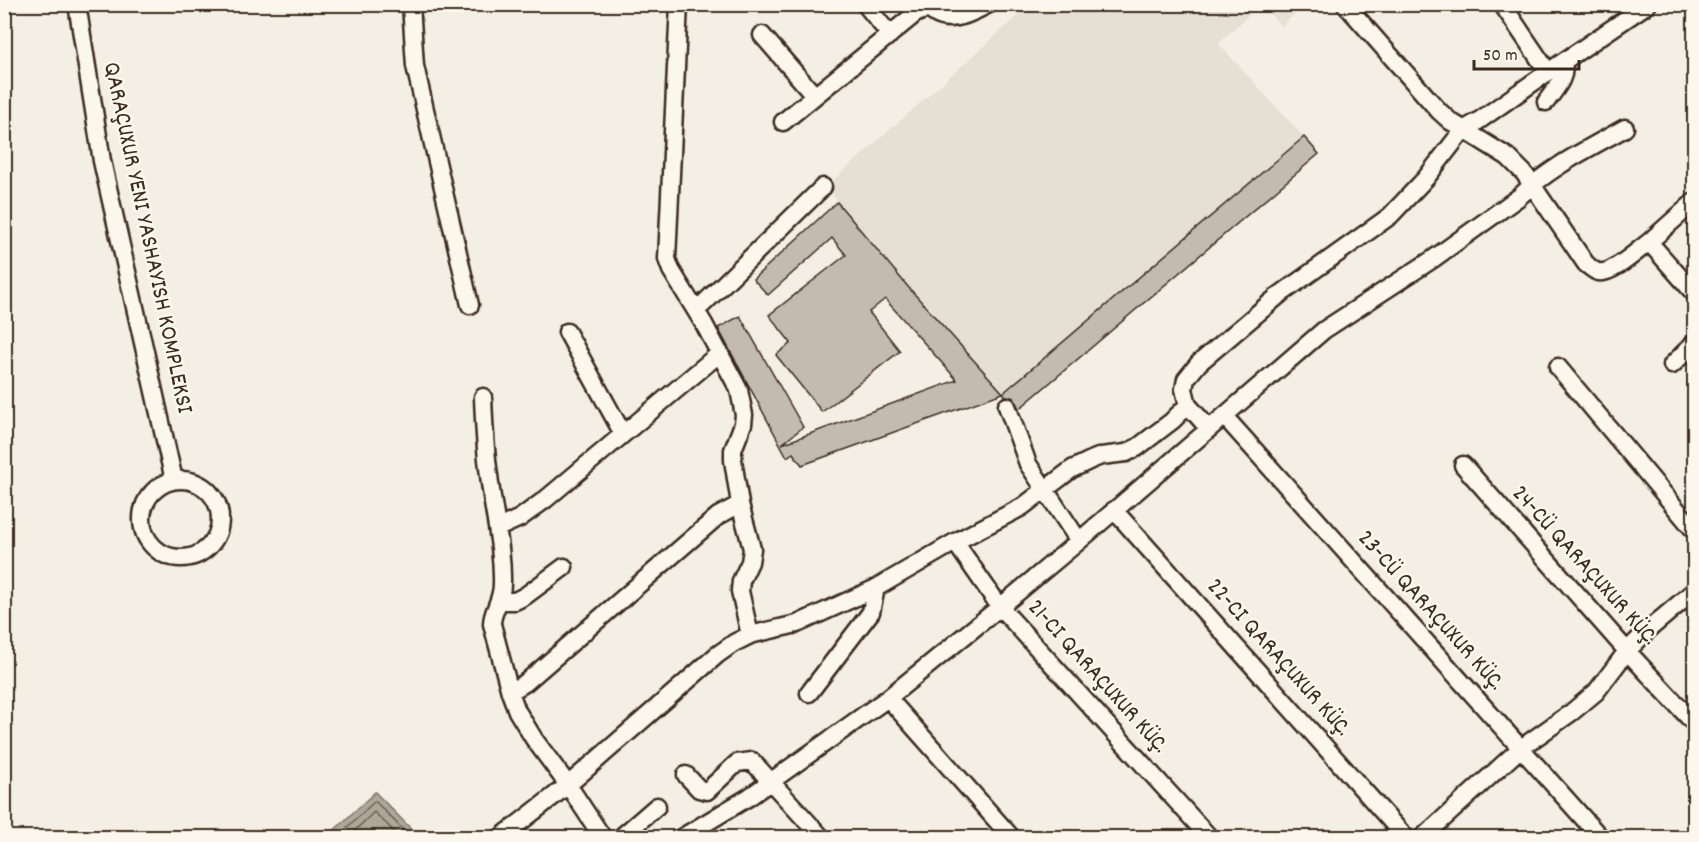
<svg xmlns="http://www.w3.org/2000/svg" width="1699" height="842" font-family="Dekko,sans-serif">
  <rect width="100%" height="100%" fill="#f3efe4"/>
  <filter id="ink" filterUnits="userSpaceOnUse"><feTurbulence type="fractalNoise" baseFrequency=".0167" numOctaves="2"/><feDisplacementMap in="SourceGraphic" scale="12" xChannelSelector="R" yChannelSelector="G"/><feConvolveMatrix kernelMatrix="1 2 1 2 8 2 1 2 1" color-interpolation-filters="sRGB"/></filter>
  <g filter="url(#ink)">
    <path fill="#e5dfd4" d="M1030,5h230l-42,38 101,111 -301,256 -113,-127 -68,-81 -9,-17z
      M1261,5h44l-24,21z"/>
    <path fill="#afa69a" stroke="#817468" stroke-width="1.5" d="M375,792l44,45h-92z"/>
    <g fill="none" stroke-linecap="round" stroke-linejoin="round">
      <path stroke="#695c50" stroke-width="1.5" d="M336,838l39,-37 36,37
        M347,838l27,-26 27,26"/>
    </g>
    <path fill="#c3bbb0" stroke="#3b2a1e" stroke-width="1.5" d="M1304,137l15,17 -300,255 -5,-11 -8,-2 -3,-3z
      M837,202l72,86 94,105 -201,72 -9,-12 -6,4 -69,-129 22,-12 63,111 -21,17 175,-64 -72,-81 -16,13 31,39 -78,61 -46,-57 15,-12 -22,-28 77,-60 -14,-17 -64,57 -15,-16z"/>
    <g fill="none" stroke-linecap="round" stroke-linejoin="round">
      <g stroke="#3b2a1e" stroke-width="21">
        <path id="minor" d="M77,4l25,157 72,319
          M411,4l4,62 55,239
          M679,4l-12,255 4,11 33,54 35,66 5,25 -1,9 -10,26v10l7,44 12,45 -2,13 -9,19 -1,10 10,44
          M865,4l25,31
          M1345,4l94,107 11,10 58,36 16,16 62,91c4,3 8,7 12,8 14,3 40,-22 51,-30l45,51
          M1502,4l46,68
          M762,35l53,61
          M1546,102c9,-13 21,-24 17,-40
          M783,122l132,-108c18,-9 13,-1 27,3 16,4 33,-6 47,-13
          M1649,242l45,-40
          M696,311l127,-124
          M567,332l56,102
          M1672,365l22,-22
          M1558,367l136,163
          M483,397c1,26 2,52 6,78 4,37 14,72 13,109 0,18 -10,26 -10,40l18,68 7,19 17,28 34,46 35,53
          M1007,406l21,58 51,77
          M1224,416l377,422
          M1209,429l-21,-24 -4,-16 2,-10 13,-16 79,-67 112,-80 36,-38 37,-48 14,-8 71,-50 100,-68
          M1463,465l164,186 67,72
          M142 519a39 39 0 1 1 78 0a39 39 0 1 1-78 0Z
          M1114,510l292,328
          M498,528l22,-10 26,-19 174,-146
          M955,542l45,65 210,231
          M500,601h15l10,-5 39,-29
          M510,692l15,-9 193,-167 22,-12
          M809,693l62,-81 5,-24
          M888,698l124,140
          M686,775l13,14 8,2 30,-28 15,-2 70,77
          M500,838l68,-53 149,-130 17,-12 16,-8 47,-11 79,-36 79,-46 67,-35 50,-38 19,-9 10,-4 25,-3 12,-6 34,-26 16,-16
          M620,838l37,-32
          M681,838l68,-41 139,-99 112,-91 79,-66 245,-211 109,-71 86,-62c31,-30 69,-48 106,-69
          M1422,838l99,-90 51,-36 24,-20 31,-41 21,-21 46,-39"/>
      </g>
      <use href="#minor" stroke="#fbf7ec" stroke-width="16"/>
    </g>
  </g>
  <g text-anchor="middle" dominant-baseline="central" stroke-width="5" stroke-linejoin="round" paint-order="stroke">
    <g font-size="24" fill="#3b2a1e" stroke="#fbf7ec">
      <text transform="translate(147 238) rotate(78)">QARAÇUXUR YENI YASHAYISH KOMPLEKSI</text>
      <text transform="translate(1584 566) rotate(48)">24-CÜ QARAÇUXUR KÜÇ.</text>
      <text transform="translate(1430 611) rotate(48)">23-CÜ QARAÇUXUR KÜÇ.</text>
      <text transform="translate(1278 658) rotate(48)">22-CI QARAÇUXUR KÜÇ.</text>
      <text transform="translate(1097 677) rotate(48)">21-CI QARAÇUXUR KÜÇ.</text>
    </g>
  </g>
  <rect width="1699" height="842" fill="none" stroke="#fbf7ec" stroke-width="24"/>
  <rect x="12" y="12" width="1675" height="818" fill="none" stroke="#3b2a1e" stroke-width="2" filter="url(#ink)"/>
  <path d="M1474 60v9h105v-9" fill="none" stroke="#3b2a1e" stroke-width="3"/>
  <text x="1483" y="60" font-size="18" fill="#3b2a1e" stroke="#fbf7ec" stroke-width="4.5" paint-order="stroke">50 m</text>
</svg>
